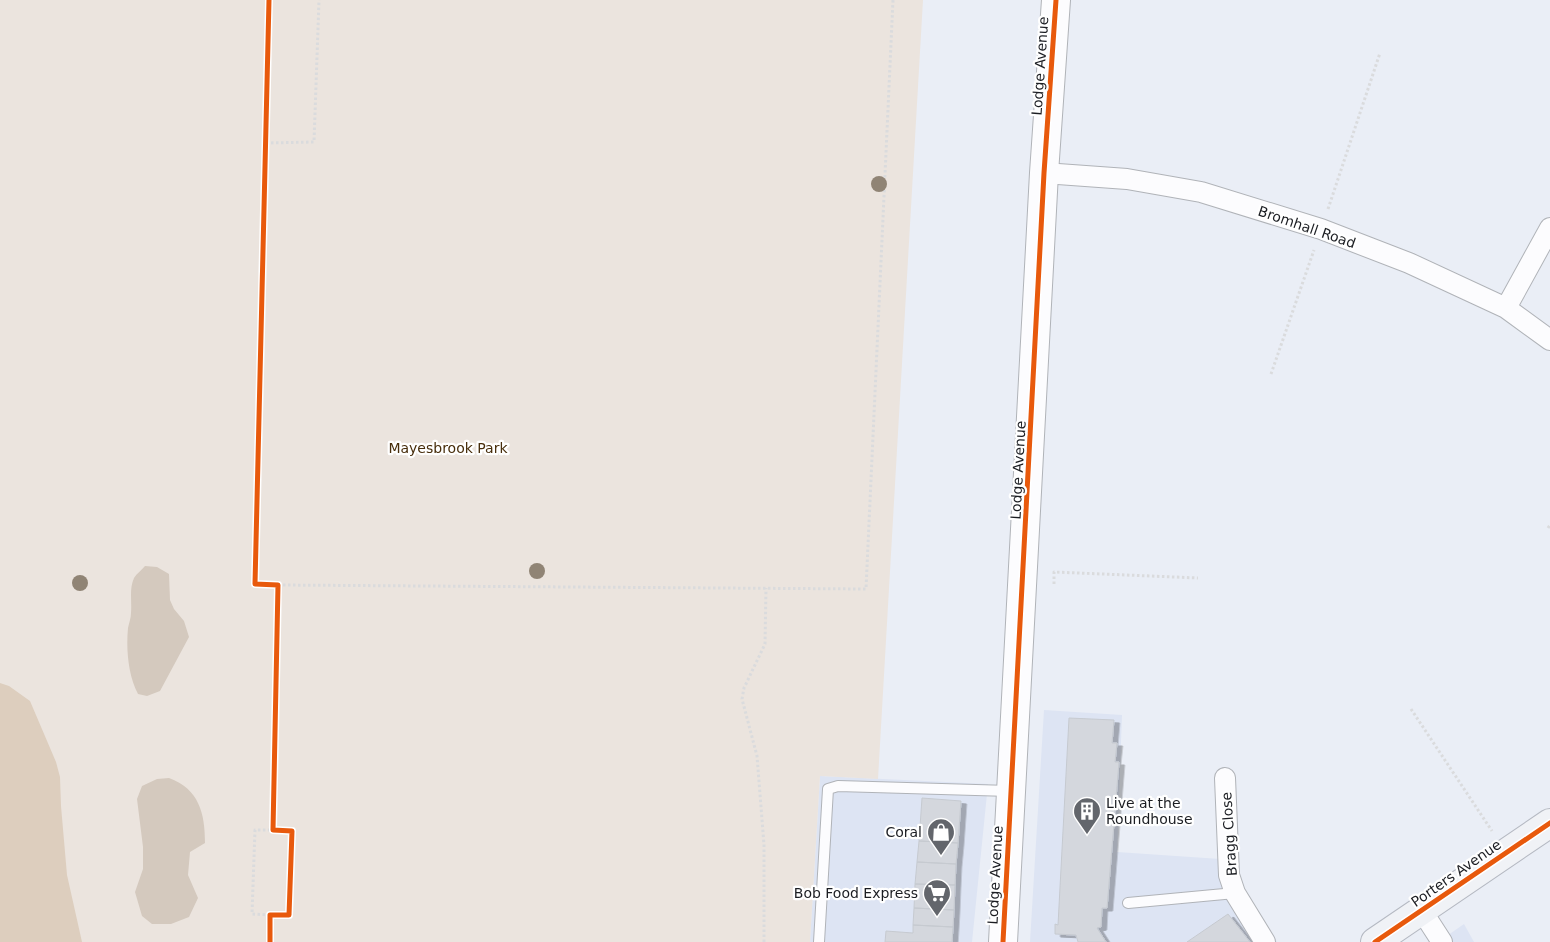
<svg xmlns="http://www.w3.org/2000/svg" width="1550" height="942" font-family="'DejaVu Sans',sans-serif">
  <defs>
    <filter id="shadow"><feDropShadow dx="5.5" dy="3" stdDeviation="0" flood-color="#0004"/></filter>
  </defs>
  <rect width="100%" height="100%" fill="#eaeef6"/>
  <path fill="#dde4f3" d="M1044,710l78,5 -5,137 118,8 1,18 41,64h-247z
    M820,776l168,8 -16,158h-162z
    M1464,924l10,18h-36z"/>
  <path fill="#ebe4de" d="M0,0h923l-45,779 -58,-3 -10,166h-810z"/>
  <path fill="#d4c9be" d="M145,566l12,1 12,7 1,26 4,9 10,12 5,16 -29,54 -13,5 -9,-2c-10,-19 -12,-45 -10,-66 1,-5 3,-10 3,-15 1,-12 -2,-24 3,-35 3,-5 8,-8 11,-12z
    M169,778c30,11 36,35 36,65l-15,9 -2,23 10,23 -9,19 -18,7h-19l-10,-8 -7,-24 8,-23v-22l-6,-48 5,-13 15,-7z"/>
  <path fill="#ddcebe" d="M0,683l9,3 21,15 26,61 4,15 1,29 6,69 15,67h-82z"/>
  <path fill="#d4d7dd" stroke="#c6cad0" filter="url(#shadow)" d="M1069,718l45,2 -2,23h5l-2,19h4l-12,146h-5l-1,19 -4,1 9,14h-28l-2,-7 -21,-1v-10l3,1z
    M922,798l39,3 -3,42 -39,-2z
    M919,841l39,2 -2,21 -39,-2z
    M917,862l39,2 -1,21 -40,-1z
    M915,884l40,1 -1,25 -40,-2z
    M914,908l40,2 -1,17 -40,-2z
    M1228,914l22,28h-63z
    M913,925l40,2 -1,15h-67l1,-11 27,2z"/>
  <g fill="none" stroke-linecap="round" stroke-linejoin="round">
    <g stroke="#b0b3b8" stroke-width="12">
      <path id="lane" d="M1128,903l107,-10
        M819,942l9,-153 10,-3 172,5"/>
    </g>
    <g stroke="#b0b3b8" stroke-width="22">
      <path id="street" d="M1044,173l83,6 74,13 120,37 88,34 97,45 44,32
        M1506,308l44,-80
        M1225,778l4,97 6,18 30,49
        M1422,911l20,31"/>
    </g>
    <g stroke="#b0b3b8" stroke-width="30">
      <path id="secondary" d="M1003,942l41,-769 12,-173"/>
    </g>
    <g stroke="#b5b9c2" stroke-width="30">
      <path id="primary" d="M1375,942l175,-119"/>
    </g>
    <path stroke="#dadbdd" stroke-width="3" stroke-dasharray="2.5 2.5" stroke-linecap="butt" d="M266,143l48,-1 5,-142
      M1328,209l52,-156
      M1271,374l43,-124
      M1548,528l2,-3
      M1054,584v-12l144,6
      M278,585l588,4 27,-589
      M1411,709l81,122
      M270,915l-18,-1 3,-84h18
      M764,942v-97l-7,-89 -15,-57 2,-11 21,-44 1,-56"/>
    <use href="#lane" stroke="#fcfcfe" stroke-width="10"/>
    <use href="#street" stroke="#fcfcfe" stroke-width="20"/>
    <use href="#secondary" stroke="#fcfcfe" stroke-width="28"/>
    <use href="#primary" stroke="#f0f2f6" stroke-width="28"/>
    <g stroke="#fff" stroke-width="8">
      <path id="cycleway" d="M269,0l-14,584 23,1 -5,245 19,1 -3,84h-19v27
        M1003,942l41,-769 12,-173
        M1375,942l175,-119"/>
    </g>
    <use href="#cycleway" stroke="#e8590c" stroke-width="5"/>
  </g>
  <g fill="#908475">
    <circle cx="879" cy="184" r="8"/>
    <circle cx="537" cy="571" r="8"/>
    <circle cx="80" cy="583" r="8"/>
  </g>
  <defs>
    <g id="building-pin" transform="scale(1.4375)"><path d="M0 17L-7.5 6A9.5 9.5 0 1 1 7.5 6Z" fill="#63666c" stroke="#fff"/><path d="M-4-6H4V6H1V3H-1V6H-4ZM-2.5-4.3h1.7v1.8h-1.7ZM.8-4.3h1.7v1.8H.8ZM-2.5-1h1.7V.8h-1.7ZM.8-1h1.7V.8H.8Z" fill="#fff"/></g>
    <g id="shop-pin" transform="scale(1.4375)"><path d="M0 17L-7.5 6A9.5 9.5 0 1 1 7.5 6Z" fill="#63666c" stroke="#fff"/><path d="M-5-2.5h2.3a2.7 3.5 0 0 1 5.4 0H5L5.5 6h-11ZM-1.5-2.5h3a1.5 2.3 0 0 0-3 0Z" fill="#fff"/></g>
    <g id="supermarket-pin" transform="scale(1.4375)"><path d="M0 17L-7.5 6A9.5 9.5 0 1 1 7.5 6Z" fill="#63666c" stroke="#fff"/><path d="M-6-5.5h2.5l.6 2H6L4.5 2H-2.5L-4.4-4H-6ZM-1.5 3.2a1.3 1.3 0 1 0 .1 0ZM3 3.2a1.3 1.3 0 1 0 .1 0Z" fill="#fff"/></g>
  </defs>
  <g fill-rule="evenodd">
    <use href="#building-pin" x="1087" y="811"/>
    <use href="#shop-pin" x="941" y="832"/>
    <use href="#supermarket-pin" x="937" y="893"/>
  </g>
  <g text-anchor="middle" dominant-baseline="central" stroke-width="4.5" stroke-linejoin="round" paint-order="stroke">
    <g font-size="14" fill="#1b1d22" stroke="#fff">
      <text transform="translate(1040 66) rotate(-86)">Lodge Avenue</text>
      <text transform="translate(1307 227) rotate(19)">Bromhall Road</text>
      <text transform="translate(1018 470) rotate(-87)">Lodge Avenue</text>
      <text transform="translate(1229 834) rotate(-94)">Bragg Close</text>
      <text transform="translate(1456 873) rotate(-35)">Porters Avenue</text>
      <text transform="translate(995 875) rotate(-87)">Lodge Avenue</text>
    </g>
    <g font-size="14" fill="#472d0b" stroke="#fff">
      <text x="448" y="448">Mayesbrook Park</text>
    </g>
    <g font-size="14" fill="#1b1d22" stroke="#fff" text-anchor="end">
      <text x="1106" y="803" text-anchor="start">Live at the<tspan x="1106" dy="16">Roundhouse</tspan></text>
      <text x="922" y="832">Coral</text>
      <text x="918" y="893">Bob Food Express</text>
    </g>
  </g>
</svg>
